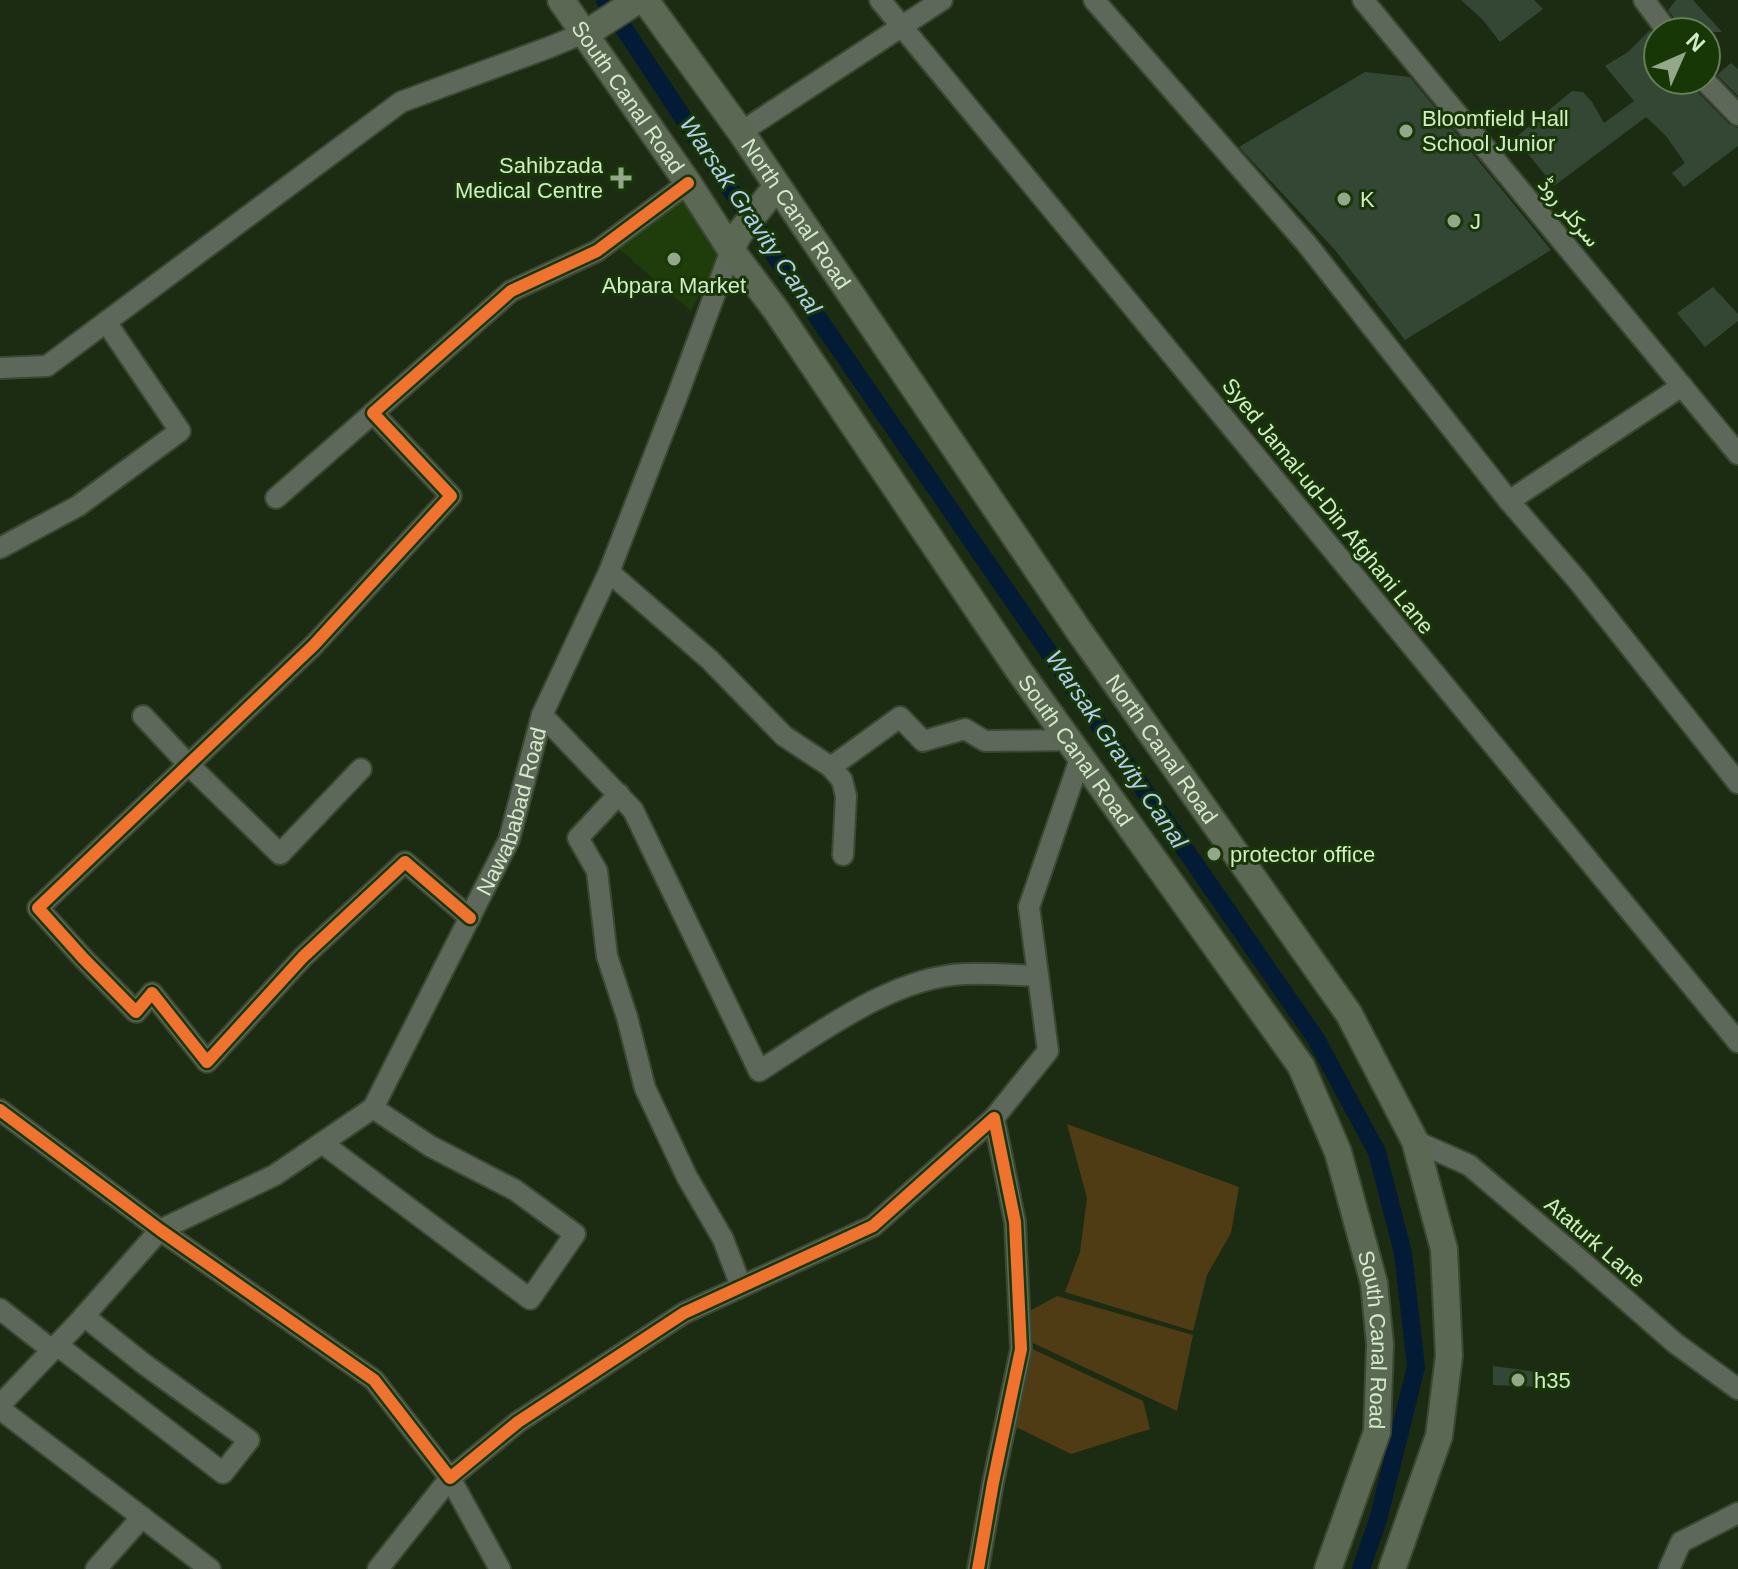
<svg xmlns="http://www.w3.org/2000/svg" width="1738" height="1569" font-family="Helvetica,Vazirmatn,sans-serif">
  <rect width="100%" height="100%" fill="#1c2c12"/>
  <path fill="#1e3d0b" d="M687,188l37,59 -33,64 -73,-63z"/>
  <path fill="#503c14" d="M1067,1124l172,63 -8,46 -24,42 -14,56 -128,-39 15,-40 7,-54z
    M1057,1296l136,39 -16,76 -146,-69 -5,-29z
    M1028,1347l115,54 7,28 -79,25 -57,-28z"/>
  <g fill="none" stroke-linecap="round" stroke-linejoin="round">
    <path stroke="#041b35" stroke-width="18" d="M605,0l166,250 545,789 61,113 26,101 13,114 -38,153 -17,49"/>
  </g>
  <path fill="#334734" d="M1461,0h73l9,9 -43,33 -17,-22z
    M1676,0h17l29,32h-41l-3,-8 -10,-14z
    M1650,30l8,10v40h33l4,9 34,35 9,4v18l-54,41 -12,-14 13,-10 -19,-27 -20,-19 -92,69 -39,-48 57,-47 11,1 9,10 12,21 30,-22 -29,-35 23,-14z
    M1731,63l7,6v27l-21,-21z
    M1365,72l45,5 141,173 -146,90 -70,-90 -96,-103z
    M1713,287l25,27v7l-33,26 -28,-34z
    M1493,1366l50,7 -1,14 -49,-2z"/>
  <g fill="none" stroke-linecap="round" stroke-linejoin="round">
    <g stroke="#3a4832" stroke-width="24">
      <g id="minor">
        <path d="M880,0l858,1042"/>
        <path d="M1094,0l212,243 203,258 70,81 159,201"/>
        <path d="M1363,0l375,454"/>
        <path d="M1644,0l24,32"/>
        <path d="M1704,80l34,35"/>
        <path d="M741,132l201,-132"/>
        <path d="M0,368l47,-2 354,-264 149,-55 34,-14"/>
        <path d="M276,498l97,-85"/>
        <path d="M1509,501l173,-115"/>
        <path d="M0,548l78,-42 102,-75 -74,-109"/>
        <path d="M609,572l101,88 74,76 47,31 69,-50 23,24 42,-12 20,12 85,-1"/>
        <path d="M542,715l91,95 126,261c59,-37 133,-94 205,-97 24,-1 49,1 74,2"/>
        <path d="M143,716l45,48 92,90 81,-85"/>
        <path d="M831,767l11,13 4,16 -3,59"/>
        <path d="M619,794l-41,44 19,33 10,85 20,61 18,71 42,89 36,62 18,47"/>
        <path d="M470,918l-65,-56 -102,95 -96,105 -55,-69 -16,19 -53,-54 -45,-50 276,-263 137,-149 -78,-83 138,-122 86,-40 91,-68"/>
        <path d="M0,1110l160,120 214,150 76,98 68,-56 166,-109 189,-87 121,-108 21,104 6,127 -28,134 -15,86"/>
        <path d="M994,1118l54,-67 -19,-144 52,-151"/>
        <path d="M1415,1141l54,24 108,92 98,86 63,46"/>
        <path d="M322,1143l208,156 45,-65 -60,-44 -85,-44 -57,-38"/>
        <path d="M0,1309l52,41"/>
        <path d="M57,1345l166,128 26,-33 -105,-76 -60,-48"/>
        <path id="s1" d="M0,1405l77,-81 83,-94 115,-55 98,-67 136,-268 33,-125 67,-143 69,-178 53,-144"/>
        <path d="M0,1409l210,160"/>
        <path d="M96,1569l46,-52"/>
        <path d="M378,1569l72,-91 50,91"/>
        <path d="M1669,1569l12,-27 57,-29"/>
      </g>
    </g>
    <g stroke="#3a4832" stroke-width="30">
      <g id="major">
        <path id="s2" d="M561,0l127,183 43,67 45,60 244,362 281,394 37,86 36,131 6,61 -3,88 -49,137"/>
        <path id="s3" d="M645,0l96,132 338,499 270,383 66,127 29,108 5,107 -10,80 -47,133"/>
        <path d="M584,33l6,-2 48,-31"/>
        <path d="M731,250l7,-15 39,-49"/>
      </g>
    </g>
    <use href="#minor" stroke="#5e685a" stroke-width="20"/>
    <use href="#major" stroke="#5b6853" stroke-width="26"/>
    <g stroke="#183707" stroke-width="17">
      <path id="cycleway" d="M470,918l-65,-56 -102,95 -96,105 -55,-69 -16,19 -53,-54 -45,-50 276,-263 137,-149 -78,-83 138,-122 86,-40 91,-68
        M0,1110l160,120 214,150 76,98 68,-56 166,-109 189,-87 121,-108 21,104 6,127 -28,134 -15,86"/>
    </g>
    <use href="#cycleway" stroke="#ef722f" stroke-width="12"/>
  </g>
  <g fill="#92a889" stroke="#183707" stroke-width="3">
    <circle cx="1406" cy="131" r="8"/>
    <path d="M617 166h8v8h8v8h-8v8h-8v-8h-8v-8h8z"/>
    <circle cx="1344" cy="199" r="8"/>
    <circle cx="1454" cy="221" r="8"/>
    <circle cx="674" cy="259" r="8"/>
    <circle cx="1214" cy="854" r="8"/>
    <circle cx="1518" cy="1380" r="8"/>
  </g>
  <g text-anchor="middle" dominant-baseline="central" stroke-width="6" stroke-linejoin="round" paint-order="stroke">
    <g font-size="22" fill="#d2ebc9" stroke="#183707">
      <text stroke="none"><textPath href="#s2" startOffset="118">South Canal Road</textPath></text>
      <text transform="translate(1569 212) rotate(50)">سرکلر روڈ</text>
      <text stroke="none"><textPath href="#s3" startOffset="262">North Canal Road</textPath></text>
      <text transform="translate(1328 506) rotate(51)">Syed Jamal-ud-Din Afghani Lane</text>
      <text stroke="none"><textPath href="#s3" startOffset="910">North Canal Road</textPath></text>
      <text stroke="none"><textPath href="#s2" startOffset="910">South Canal Road</textPath></text>
      <text stroke="none"><textPath href="#s1" startOffset="812">Nawababad Road</textPath></text>
      <text transform="translate(1595 1242) rotate(41)">Ataturk Lane</text>
      <text stroke="none"><textPath href="#s2" startOffset="1584">South Canal Road</textPath></text>
    </g>
    <g font-size="22" fill="#d2ebc9" stroke="#183707" text-anchor="start">
      <text x="1422" y="118">Bloomfield Hall<tspan x="1422" dy="25">School Junior</tspan></text>
      <text x="603" y="165" text-anchor="end">Sahibzada<tspan x="603" dy="25">Medical Centre</tspan></text>
      <text x="1360" y="199">K</text>
      <text x="1470" y="221">J</text>
      <text x="674" y="285" text-anchor="middle">Abpara Market</text>
      <text x="1230" y="854">protector office</text>
      <text x="1534" y="1380">h35</text>
    </g>
    <g font-size="24" font-style="italic" fill="#b2cdf1" stroke="#183707">
      <text transform="translate(751 215) rotate(56)">Warsak Gravity Canal</text>
      <text transform="translate(1117 749) rotate(56)">Warsak Gravity Canal</text>
    </g>
  </g>
  <g transform="translate(1682 56) rotate(45)"><circle r="38" fill="#183707" stroke="#627f55" stroke-width="2"/>
  <path d="M0-6L14 30L0 20L-14 30Z" fill="#92a889"/>
  <text y="-12" font-size="22" font-weight="bold" text-anchor="middle" fill="#d2ebc9">N</text>
  </g>
</svg>
